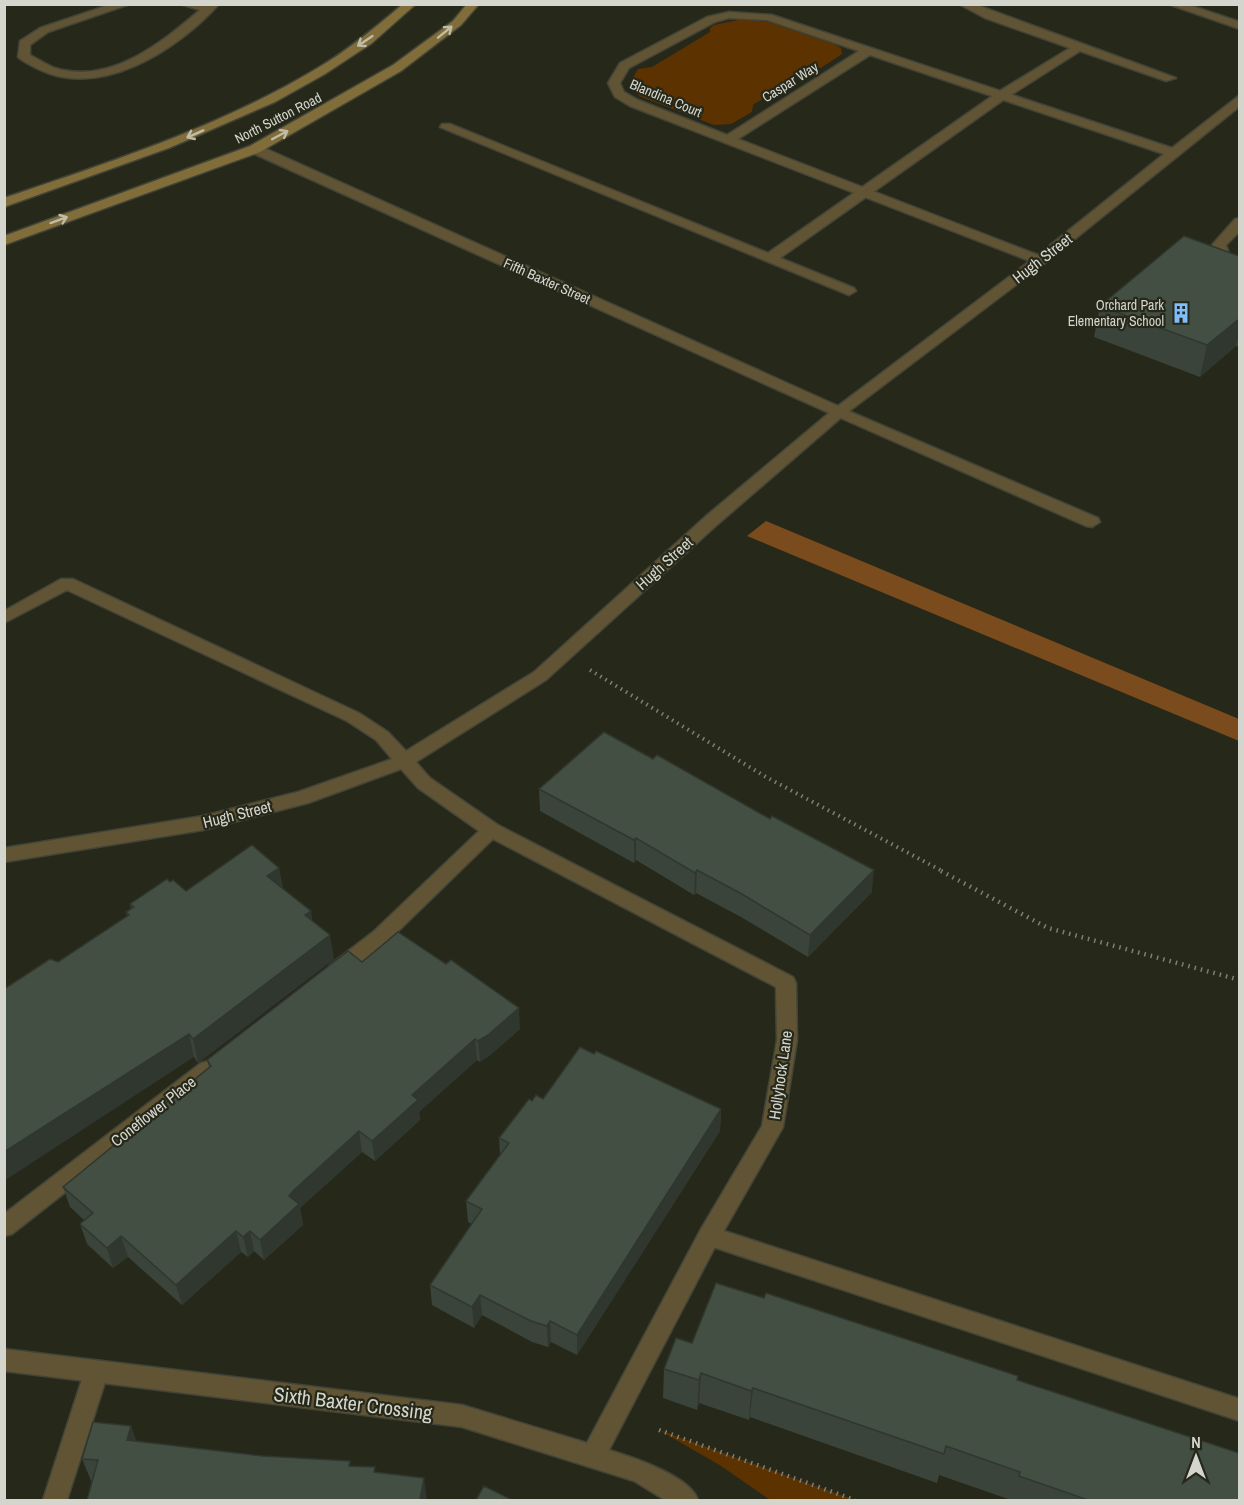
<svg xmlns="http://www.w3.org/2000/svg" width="1244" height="1505" font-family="'Archivo Narrow',sans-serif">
  <rect width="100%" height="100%" fill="#26281a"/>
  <path fill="#5c3201" d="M743,19l25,3 66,22 7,4 1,6 -21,14h-10l-58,37 -1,7 -21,12 -17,1 -75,-29 -9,-13 8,-14 14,-2 58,-35v-4l4,-3z
    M659,1430l196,70h-85l-49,-34z"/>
  <path fill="#7a4b1d" d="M766,521l473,198v22l-492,-205z"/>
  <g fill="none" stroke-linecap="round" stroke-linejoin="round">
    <g stroke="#424437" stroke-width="3">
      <path id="lane" d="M959,4h15l202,74 -10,3 -86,-30 -74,47 -226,160 74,30 2,3 -7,4 -409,-168 2,-3h8l318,129 230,-161 72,-44 -85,-30z
        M1240,218v13l-14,14 4,11 10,6v10l-21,-11 -7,-16 23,-26z
        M839,407l259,111 2,4 -8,5 -6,-1 -252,-111 -3,-3z
        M709,1226l531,173v22l-539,-178 -3,-7 3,-7z
        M96,1362l8,3 4,8 -41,127h-24l41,-127 4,-8z"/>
    </g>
    <g stroke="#424437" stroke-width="3">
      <path id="street" d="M112,4h18l-82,28 -18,13v10c8,4 17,10 25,13 55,17 106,-25 145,-58l-20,-6h39c-41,46 -119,96 -181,65 -7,-4 -15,-7 -20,-12l2,-16 20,-13z
        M1168,4h18l54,18v7z
        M729,12l43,3 400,133 68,-53v11l-195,157 -201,152 -126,109 -172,156 -130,82 14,16 68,47 295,152 3,6 1,57 -14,87 -66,116 -108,207c23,7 81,26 89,50h-33l-31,-19 -172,-54 -458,-56v-22l458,56 125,38 114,-214 61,-103 15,-86 -1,-53 -283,-148 -106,103 -43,33 -7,3 -7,-3 -3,-5 3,-5 43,-33 106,-101 -61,-43 -17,-19 -93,34 -105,27 -199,32v-14l199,-32 95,-24 94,-33 -16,-19 -29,-19 -280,-131 -63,33v-12l57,-32h12l286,134 29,19 18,19 128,-79 172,-156 123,-103 -579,-261v-6h10l578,260 192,-145 -400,-155 -15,-9 -7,-14 12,-20 87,-46zM729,18l38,2 92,31 -132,84 -89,-35 -14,-8 -4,-9 9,-15 86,-46zM870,55l294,99 -126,101 -300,-116z
        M208,1061l7,2 3,6 -3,6 -203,159 -8,2v-22l197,-151z"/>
    </g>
    <g stroke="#424437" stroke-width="3">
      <path id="secondary" d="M403,4h13l-44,39 -47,31 -50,28 -106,46 -165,59v-9c106,-36 215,-71 312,-129 31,-18 59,-41 87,-65z
        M467,4h12l-18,21 -60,46 -141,81 -256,93v-9l246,-90 143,-81 60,-44z"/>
    </g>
    <path stroke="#7e8075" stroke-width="4" stroke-dasharray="1.5 4.5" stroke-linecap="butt" d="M590,670l176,107 178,95"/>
    <path stroke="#7e8075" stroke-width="4.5" stroke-dasharray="1.5 5" stroke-linecap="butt" d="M941,871l107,57 192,52
      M659,1430l196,70"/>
    <use href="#lane" fill="#615435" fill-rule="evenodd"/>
    <use href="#street" fill="#615435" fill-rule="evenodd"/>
    <use href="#secondary" fill="#816d3a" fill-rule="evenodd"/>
  </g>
  <path fill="#3a443a" d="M1239,256v91l-3,-1 -36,31 -106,-40 6,-31z
    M539,789l333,103 -64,65 -67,-40 -45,-24 -2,2 -58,-35 -2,3 -94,-52z
    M279,868l4,21 30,32 21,38 -136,104 -4,-6 -136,-95 69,-46 -1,-4 5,-3 -1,-5 40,-22 16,9z
    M362,962l158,67 -31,27 -9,6 -3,-2 -58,52 1,8 -45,41 -13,-9 -62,56 3,17 -39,35 -10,-9 -6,6 -7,-5 -59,53 -54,-48 -15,11 -26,-24 -7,-20 4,-4 -14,-13 -7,-20 146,-120 -2,-7z
    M543,1099l178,10 -1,22 -143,224 -26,-13 -3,5 -16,-5 -50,-27 -8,13 -42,-23 -2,-20 42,-61 -4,-2 -2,-21 34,-46 -1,-17 33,-37z
    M692,1343l325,37 222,120h-228l-72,-25 -2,8 -187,-66 -1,3 -50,-17 -2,7 -34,-12 1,-29z
    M131,1426l5,15 -44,42 -10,-24z"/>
  <path fill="#30372f" d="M1239,319v15l-3,12 -36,31 7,-32z
    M636,838v22l-2,3v-23z
    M279,868l4,24 -16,-16z
    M697,870l-1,23 -2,2 1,-22z
    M874,870l-2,22 -64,65 2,-22z
    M311,911l4,24 -10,-20z
    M330,935l4,24 -136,104 -5,-24z
    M519,1008l1,21 -31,27 -9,6 -2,-21z
    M189,1034l5,23 -190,124v-29z
    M475,1039l2,21 -58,52 1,8 -45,41 -3,-20 40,-46z
    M721,1109l-1,22 -143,224v-20z
    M359,1131l3,21 -62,56 3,17 -39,35 -4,-20 33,-49z
    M236,1231l5,21 -59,53 -6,-20z
    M250,1231l4,20 -6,6 -5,-20z
    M121,1236l7,21 -15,11 -6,-20z
    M480,1295l2,20 -8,13 -2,-21z
    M550,1321l1,21 -3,5 -1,-21z
    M701,1373l-2,30 -2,7 2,-30z
    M753,1388l-3,29 -1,3 2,-29z
    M131,1426l10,29 -14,-15z
    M424,1478l3,22h-7z"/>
  <path fill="#444f43" stroke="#30372f" stroke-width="1.5" d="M1184,236l55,20v63l-32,26 -107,-39z
    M604,732l49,27 4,-4 113,64 2,-3 102,54 -64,65 -68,-41 -45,-24 -2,3 -59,-35 -2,2 -95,-51z
    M252,845l27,23 -12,8 44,35 -6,4 25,20 -137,104 -4,-5 -185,118v-163l46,-30 8,3 71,-47 -3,-3 8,-5 -4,-3 37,-25 3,3 3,-2 13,11z
    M398,932l48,32 5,-4 68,48 -31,27 -10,6 -3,-2 -63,56 6,5 -46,41 -13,-10 -66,60 -4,5 10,8 -39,36 -10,-9 -7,6 -7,-6 -60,54 -55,-49 -14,12 -27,-24 13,-11 -30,-26 148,-121 -4,-6 141,-109 14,11z
    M580,1047l14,7 2,-3 125,58 -144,226 -27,-14 -3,5 -16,-5 -51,-26 -8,12 -42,-22 52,-76 -16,-8 43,-58 -10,-5 30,-39 3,2 4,-6 7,4z
    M716,1283l48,15 2,-5 252,83 -1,4 222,73v47h-151l-69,-24 1,-4 -74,-26 -2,8 -191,-66 -2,3 -50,-18 -2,7 -35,-11 12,-31 16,5z
    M93,1422l38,4 -4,14 136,16 87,5 -1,5 26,1 -1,5 50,6 -4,22h-333l11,-40 -16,-1z
    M484,1486l28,14h-36z"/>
  <defs><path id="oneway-shaft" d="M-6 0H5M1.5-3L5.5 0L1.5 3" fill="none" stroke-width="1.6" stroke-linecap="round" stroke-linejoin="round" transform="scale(1.5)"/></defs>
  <g stroke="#bfbca8">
    <use href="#oneway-shaft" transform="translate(445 32) rotate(-39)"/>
    <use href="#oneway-shaft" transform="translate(365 41) rotate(146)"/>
    <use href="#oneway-shaft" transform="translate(195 134) rotate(156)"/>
    <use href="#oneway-shaft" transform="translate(280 135) rotate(-28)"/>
    <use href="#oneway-shaft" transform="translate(59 220) rotate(-20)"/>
  </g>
  <defs>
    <g id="building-bare" transform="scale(1.62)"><path d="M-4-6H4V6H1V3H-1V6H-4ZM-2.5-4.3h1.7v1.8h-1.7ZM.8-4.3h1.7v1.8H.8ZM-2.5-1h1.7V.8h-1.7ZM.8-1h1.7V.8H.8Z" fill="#80bdfa" stroke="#26281a" stroke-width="2.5" paint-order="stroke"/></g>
  </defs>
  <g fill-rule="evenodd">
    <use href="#building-bare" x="1181" y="313"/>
  </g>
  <g text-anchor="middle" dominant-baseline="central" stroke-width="4.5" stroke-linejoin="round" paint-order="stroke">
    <g font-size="14" fill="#d4d6cd" stroke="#26281a">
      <text transform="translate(790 82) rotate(-32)">Caspar Way</text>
      <text transform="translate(666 98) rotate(23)">Blandina Court</text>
      <text transform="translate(278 118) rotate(-27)">North Sutton Road</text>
      <text transform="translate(547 281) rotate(24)">Fifth Baxter Street</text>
    </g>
    <g font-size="14" fill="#d4d6cd" stroke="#26281a" text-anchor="end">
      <text x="1164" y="305">Orchard Park<tspan x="1164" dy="16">Elementary School</tspan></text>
    </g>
    <g font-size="16" fill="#d4d6cd" stroke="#26281a">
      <text transform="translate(1042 258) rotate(-38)">Hugh Street</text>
      <text transform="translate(664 563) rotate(-42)">Hugh Street</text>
      <text transform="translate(237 814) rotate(-14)">Hugh Street</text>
      <text transform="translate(780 1075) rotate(-82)">Hollyhock Lane</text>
      <text transform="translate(153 1111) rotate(-38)">Coneflower Place</text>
    </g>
    <g font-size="20" fill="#d4d6cd" stroke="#26281a">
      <text transform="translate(353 1403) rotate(7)">Sixth Baxter Crossing</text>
    </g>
  </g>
  <rect width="1244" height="1505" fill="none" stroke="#d4d6cd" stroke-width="12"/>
  <g transform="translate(1196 1457)" stroke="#26281a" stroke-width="4.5" paint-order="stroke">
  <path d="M0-4.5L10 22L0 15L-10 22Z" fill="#d4d6cd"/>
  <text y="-9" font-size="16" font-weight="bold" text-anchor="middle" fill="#d4d6cd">N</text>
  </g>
</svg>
